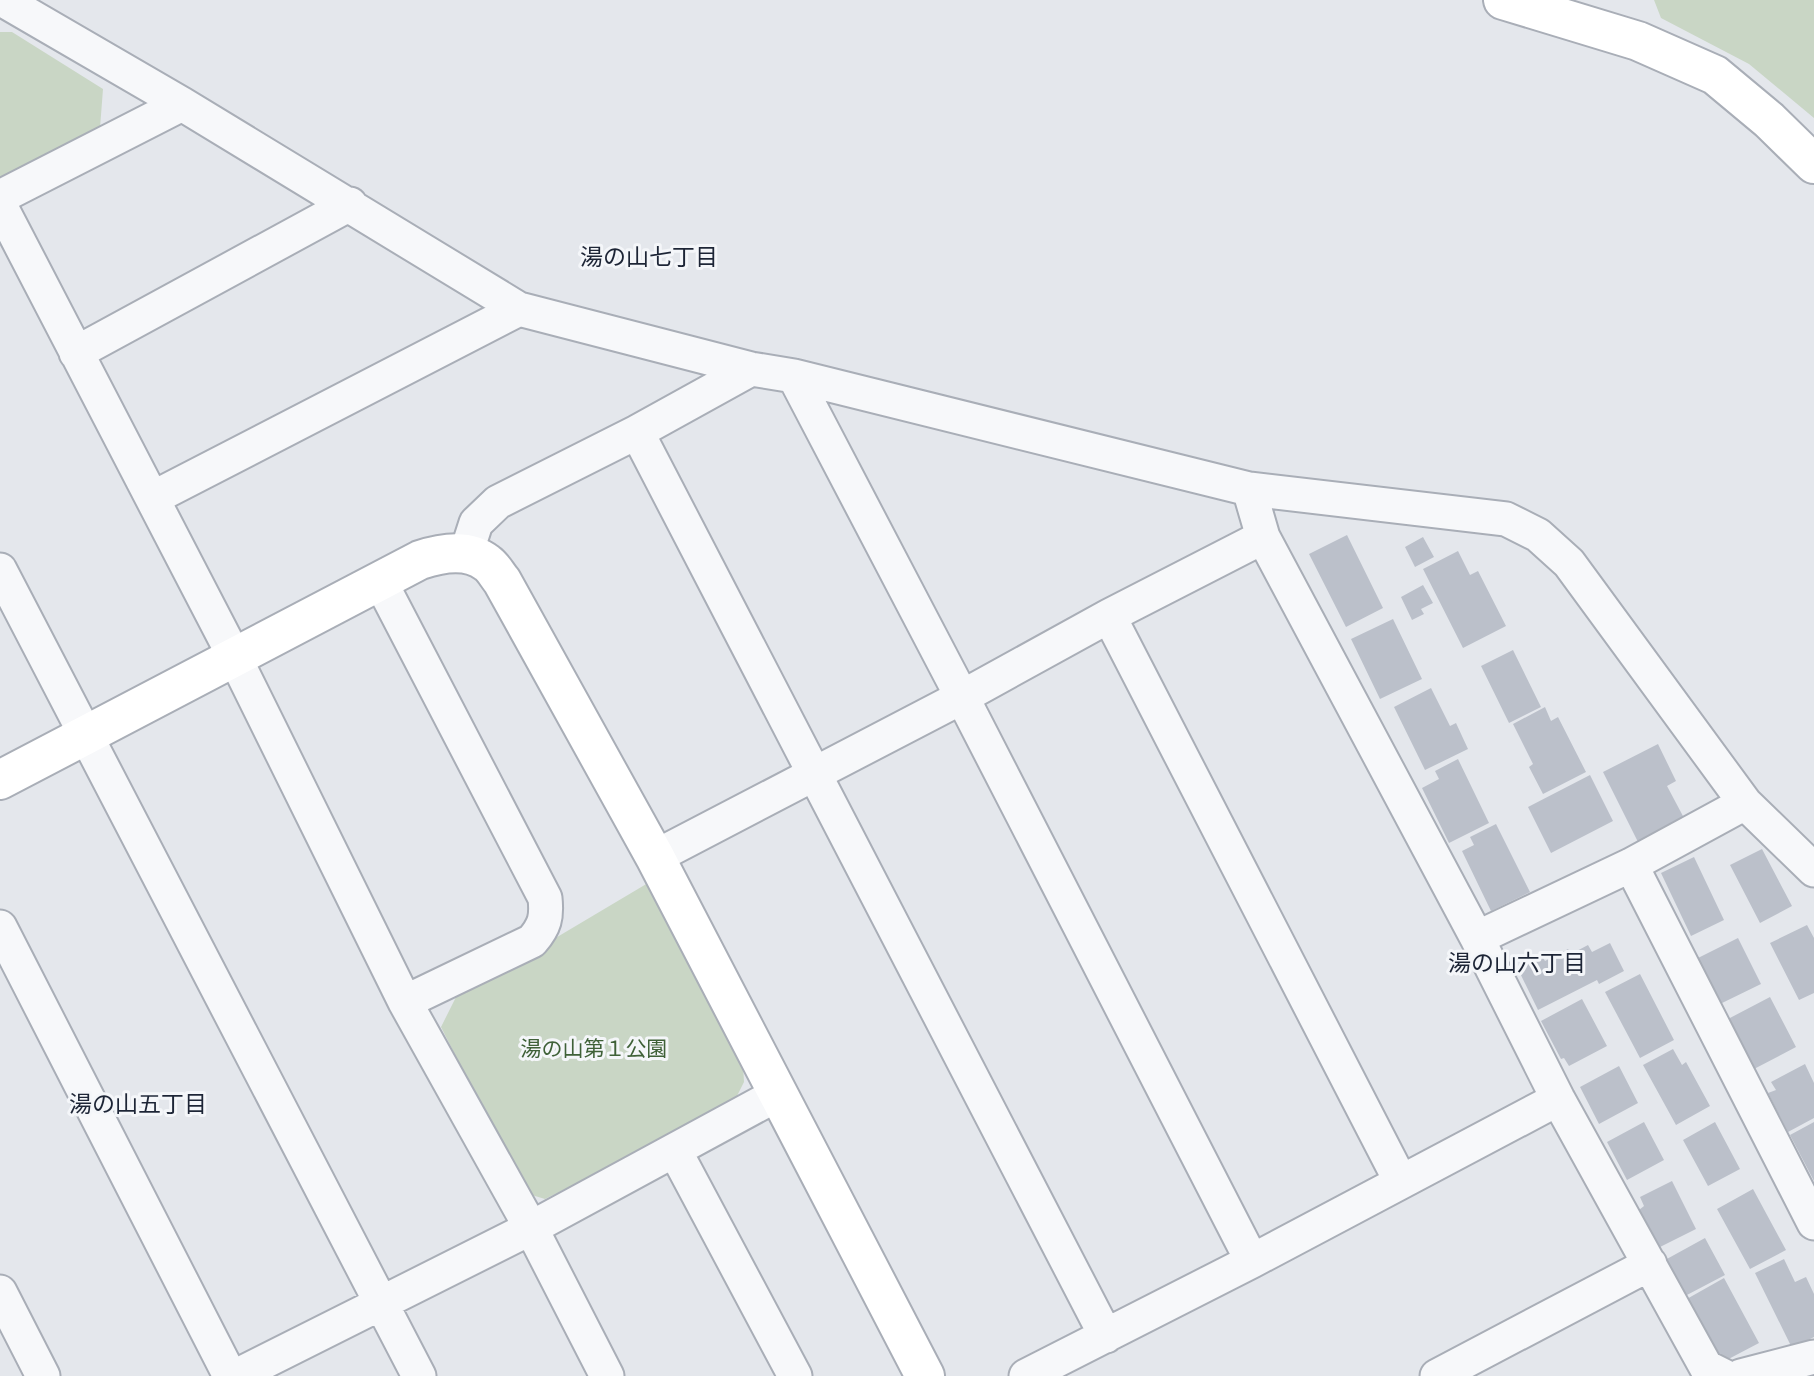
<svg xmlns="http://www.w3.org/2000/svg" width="1814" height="1376" font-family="Commissioner,'Noto Sans JP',sans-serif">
  <rect width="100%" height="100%" fill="#e4e7ec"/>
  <path fill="#c9d6c5" d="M1654,0h160v118l-65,-54 -88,-46z
    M0,32h12l91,57 -3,39 -100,53z
    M648,883l95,181 1,18 -9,18 -109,59 -81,40 -20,-6 -84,-166 15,-30z"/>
  <path fill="#bbc0ca" d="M1347,535l36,73 -37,19 -37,-73z
    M1423,537l11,20 -19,10 -10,-20z
    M1458,551l12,24 8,-4 28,55 -43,22 -40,-79z
    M1423,585l10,18 -12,6 3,5 -12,6 -11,-23z
    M1393,619l29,60 -42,20 -29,-60z
    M1513,650l28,57 -32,16 -28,-57z
    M1431,688l19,38 6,-3 12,26 -43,21 -31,-63z
    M1545,707l6,14 7,-4 28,55 -43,22 -14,-27 4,-3 -20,-40z
    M1658,744l18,37 -9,5 17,32 -46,24 -35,-70z
    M1458,759l31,64 -40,20 -27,-55 17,-9 -4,-8z
    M1590,775l23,46 -62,32 -23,-46z
    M1496,824l34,68 -39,19 -29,-60 12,-6 -4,-8z
    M1762,849l30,57 -32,17 -30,-58z
    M1694,857l30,63 -33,16 -30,-63z
    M1807,925l7,13v55l-15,7 -29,-57z
    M1738,938l23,46 -41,20 -22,-46z
    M1610,943l14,28 -25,13 -2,-4 -59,30 -20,-41 24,-13 3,5 23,-12 3,5 17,-9 4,7z
    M1640,974l34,66 -34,18 -35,-66z
    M1770,997l26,50 -42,22 -26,-50z
    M1582,999l25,47 -38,20 -5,-8 -3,1 -20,-38z
    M1673,1049l9,16 4,-3 24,44 -34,19 -33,-60z
    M1805,1064l9,19v35l-26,14 -20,-39 8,-3 -5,-8z
    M1619,1066l19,37 -39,21 -19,-37z
    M1644,1122l20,38 -37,20 -20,-38z
    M1715,1122l25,47 -32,17 -25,-46z
    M1814,1122v59l-24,-46z
    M1672,1181l24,48 -38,19 -19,-38 5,-4 -4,-9z
    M1753,1189l33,61 -36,19 -33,-60z
    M1705,1238l20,37 -40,21 -20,-36z
    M1784,1259l11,23 11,-5 8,17v43l-22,11 -37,-75z
    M1724,1278l35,65 -40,21 -34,-64z"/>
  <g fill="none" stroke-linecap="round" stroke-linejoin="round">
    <g stroke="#a9aeb7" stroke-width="37">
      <path id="street" d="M3,0l179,104 337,205 232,60 43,7 455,113 257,30 32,16 31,28 176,240 69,67
        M0,197l182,-93
        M0,205l235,453 170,344 126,226 76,148
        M76,353l274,-149
        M794,376l168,321 290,564
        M637,432l469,904
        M1249,489l14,48 214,401 81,161 148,268 18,9
        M153,498l366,-189
        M466,554l10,-31 22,-21 139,-70 114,-63
        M0,570l419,806
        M380,581l165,317c2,19 0,28 -13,43l-127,61
        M1109,616l292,566
        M655,857l307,-160 147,-81 154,-79
        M1631,865l183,358
        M0,927l230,449
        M1477,938l154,-73 114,-62
        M675,1151l120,225
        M0,1292l43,84
        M236,1376l295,-148 247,-134
        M1026,1376l226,-115 306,-162
        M1437,1376l213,-112
        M1741,1376l73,-19"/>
    </g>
    <g stroke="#a9aeb7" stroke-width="42">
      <path id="secondary" d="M1503,0l135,41 77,34 54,45 45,44
        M0,780l420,-220c21,-7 48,-12 67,3 6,4 10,12 15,18l153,276 270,519"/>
    </g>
    <use href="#street" stroke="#f7f8fa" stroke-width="33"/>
    <use href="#secondary" stroke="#fff" stroke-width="38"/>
  </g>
  <g text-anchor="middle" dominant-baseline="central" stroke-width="6" stroke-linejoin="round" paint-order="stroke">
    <g font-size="21" fill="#3f6138" stroke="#f4f6f9">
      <text x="594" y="1047">湯の山第１公園</text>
    </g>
    <g font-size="23" fill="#1d2536" stroke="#f4f6f9">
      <text x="649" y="256">湯の山七丁目</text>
      <text x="1517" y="962">湯の山六丁目</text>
      <text x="138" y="1103">湯の山五丁目</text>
    </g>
  </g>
</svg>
